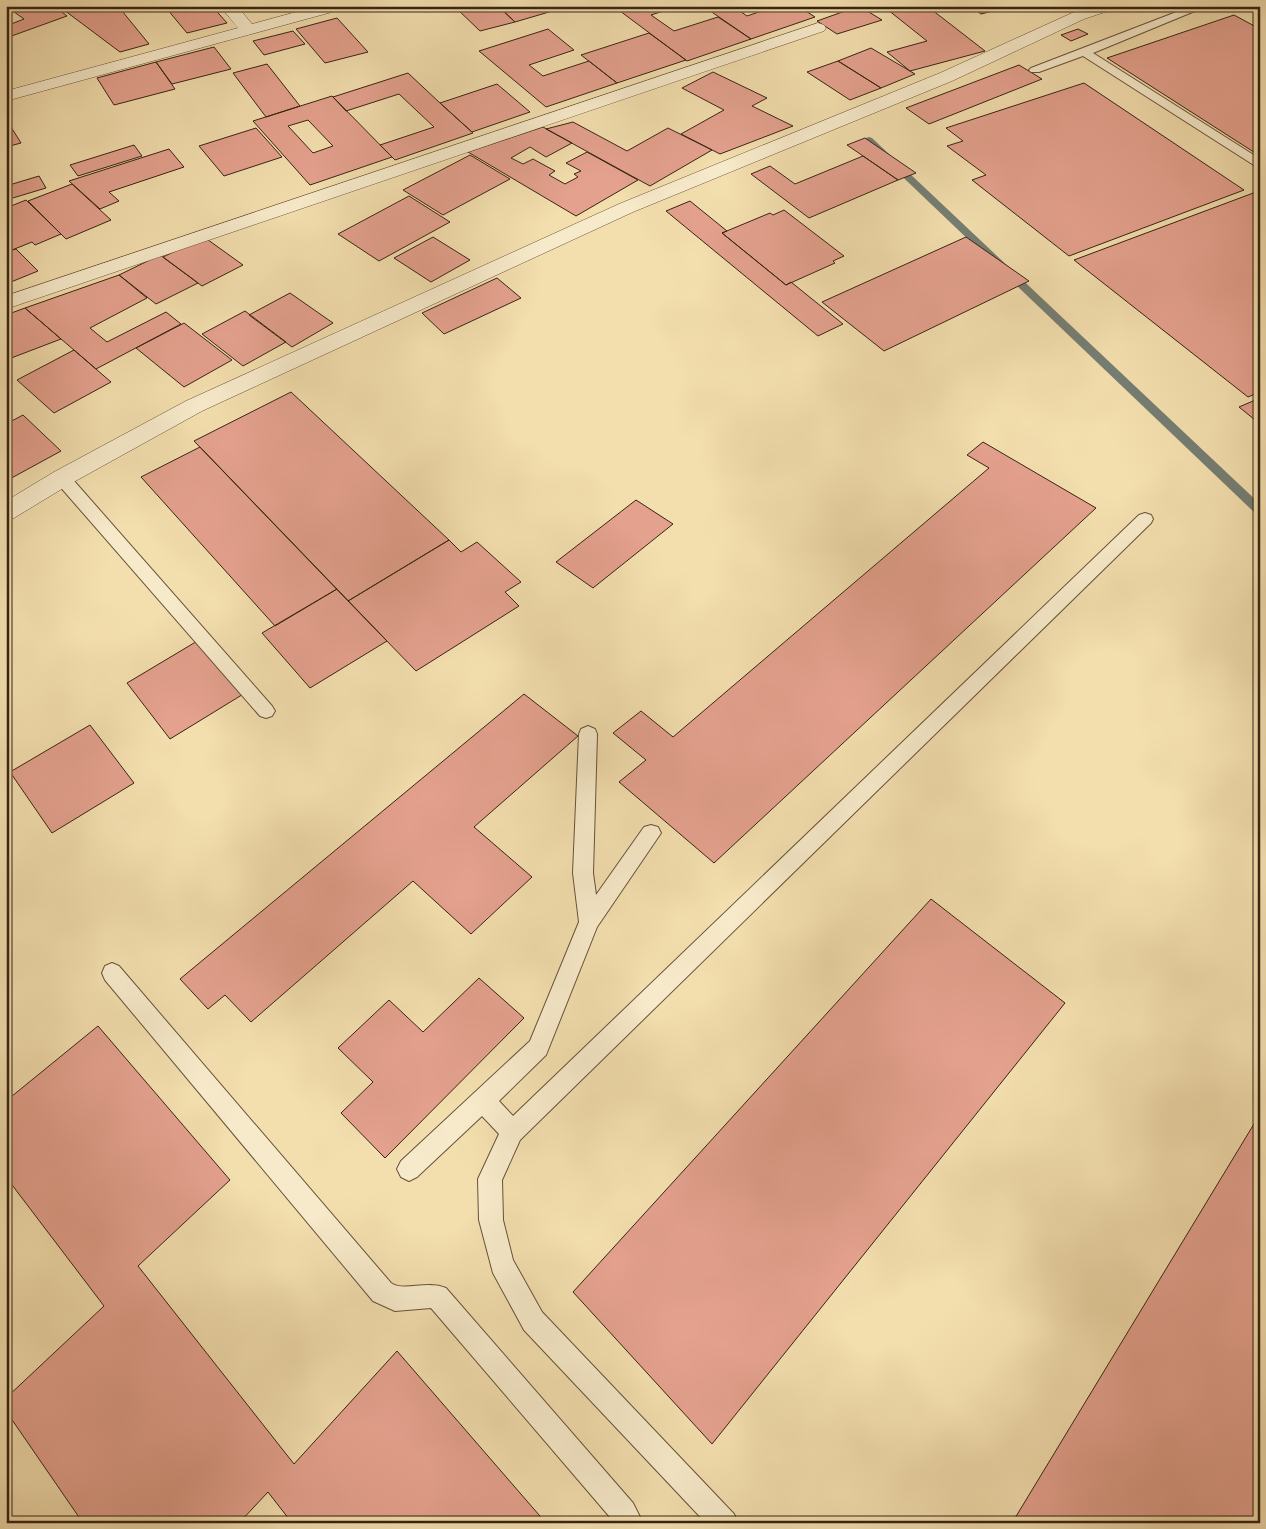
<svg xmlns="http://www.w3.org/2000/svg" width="1266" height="1529" font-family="'Old Standard TT',serif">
  <rect width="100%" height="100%" fill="#f3deae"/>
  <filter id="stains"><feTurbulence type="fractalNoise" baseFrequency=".004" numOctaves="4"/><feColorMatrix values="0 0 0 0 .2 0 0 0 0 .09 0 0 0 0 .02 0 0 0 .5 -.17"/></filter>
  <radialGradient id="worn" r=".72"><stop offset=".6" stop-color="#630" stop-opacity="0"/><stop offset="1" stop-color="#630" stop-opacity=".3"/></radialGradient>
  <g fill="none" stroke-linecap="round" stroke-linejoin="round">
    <path fill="#757e73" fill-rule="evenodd" d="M869,137l3,1 388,366v11l-4,-1 -390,-372v-4z"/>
  </g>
  <path fill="#e4a18e" stroke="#372412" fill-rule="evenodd" d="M19,6h35l13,10 -61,22v-12l18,-7 -14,-10z
    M79,6h29l1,2 9,-2 31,38 -29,8 -56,-42z
    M177,6h35l15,17 -40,10 -20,-24z
    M419,6h29l-23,6z
    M459,6h39l17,16 -35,9 -25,-24z
    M498,6h44l7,6 -34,10z
    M635,6h44l-28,9 23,16 44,-14 33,22 -64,22 -67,-50z
    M703,6h30l14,10 29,-10h22l17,11 -64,22z
    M859,6l23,14 -45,14 -20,-13z
    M883,6h44l58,45 -75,20 -23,-19 40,-11z
    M970,6h42l-31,8z
    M1234,15l26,14v127l-153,-98z
    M337,18l31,34 -43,11 -29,-34z
    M548,29l26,21 -45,15 14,11 46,-15 28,22 -71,24 -67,-56z
    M1078,29l10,5 -17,7 -10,-6z
    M293,31l12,13 -41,11 -11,-14z
    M649,33l37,27 -69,23 -36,-28z
    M214,47l17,22 -59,15 -16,-22z
    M871,48l44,26 -34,14 -43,-27z
    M838,61l43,27 -31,12 -43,-28z
    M156,62l19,27 -61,16 -17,-27z
    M267,64l33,42 -34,11 -33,-44z
    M1019,65l23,14 -113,45 -23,-16z
    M713,72l54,26 -15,8 41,20 -73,28 -39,-20 43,-24 -42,-22z
    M408,73l32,30 33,30 -78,27 -15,-15 54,-18 -35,-33 -53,17 -13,-14z
    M1084,83l160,107 -175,66 -97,-76 14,-5 -39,-29 16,-5 -17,-13z
    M497,84l33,28 -58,20 -32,-29z
    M332,96l60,61 -82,28 -57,-64zM308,120l25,26 -20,7 -25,-27z
    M6,119l15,24 -15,4z
    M573,122l54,29 41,-23 44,22 -62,36 -104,-57z
    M543,127l29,16 -26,14 -16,-10 -19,11 12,6 10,-5 22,12 -6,4 16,9 13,-7 -4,-3 7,-3 -15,-8 21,-11 51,28 -62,36 -108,-64z
    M256,128l26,29 -58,19 -25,-30z
    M865,138l51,35 -18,7 -51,-35z
    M134,145l8,11 -64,20 -8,-11z
    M169,149l15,18 -75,25 10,9 -19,8 -31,-28z
    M470,155l40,24 -67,36 -40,-25z
    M863,156l35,24 -89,38 -58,-44 19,-8 25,18z
    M39,176l7,12 -40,12v-14z
    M72,184l39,36 -45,19 -38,-38z
    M1256,192l4,3v197l-12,5 -174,-137z
    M409,196l41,26 -71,39 -41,-27z
    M26,200l35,34 -26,11 -3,-3 -20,8 -6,-6v-36z
    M690,201l37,30 -5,2 64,52 5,-3 52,42 -25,12 -152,-125z
    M784,210l60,46 -11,5 2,2 -49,22 -64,-52 48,-20 3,2z
    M204,237l39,28 -41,21 -39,-29z
    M433,237l37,23 -39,22 -37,-24z
    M966,237l63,44 -145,70 -62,-49z
    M6,244l6,6 4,-1 22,22 -32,13z
    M160,255l38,28 -42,21 -37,-29z
    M119,275l28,23 -57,30 17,14 59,-30 15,12 -85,45 -71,-61z
    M497,278l24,20 -77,36 -22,-21z
    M290,293l43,30 -41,24 -43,-32z
    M25,308l36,31 -55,21v-45z
    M245,311l41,31 -43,24 -41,-32z
    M184,323l48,37 -48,27 -48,-39z
    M74,350l37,32 -57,31 -37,-33z
    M291,392l158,148 -101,61 -154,-160z
    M1260,398v26l-21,-17z
    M23,415l38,36 -55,30v-57z
    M983,442l113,66 -382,355 -95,-81 27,-22 -33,-27 28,-22 32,26 316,-269 -22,-13z
    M200,447l137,142 -62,37 -134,-149z
    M636,500l37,24 -80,64 -37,-26z
    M449,540l12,12 16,-10 44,40 -16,10 14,14 -103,65 -68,-70z
    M337,589l50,52 -77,47 -48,-55z
    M199,640l46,53 -75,46 -43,-56z
    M524,694l54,42 -104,91 58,50 -61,57 -58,-53 -162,141 -26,-27 -17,14 -28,-30z
    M90,725l44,58 -82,50 -42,-61z
    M931,899l134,104 -353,441 -139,-152z
    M479,978l45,40 -139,140 -44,-45 32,-31 -35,-34 51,-48 34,32z
    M98,1026l132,154 -92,86 156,198 103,-113 149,172h-254l-24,-31 -29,31h-156l-77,-112v-13l98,-92 -98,-129v-76z
    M1260,1114v409h-248z"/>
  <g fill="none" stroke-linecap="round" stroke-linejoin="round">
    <g stroke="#665239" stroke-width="2">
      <path id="service" d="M1192,6h15l-114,47 167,106v10l-177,-113 -44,16h-8l-2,-2 2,-2z
        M62,472l6,2 204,232 3,5 -3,5 -6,2 -6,-2 -204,-234 -2,-4 2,-4z
        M1145,513l6,2 2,4 -2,4 -631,617 -18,40 1,40 10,40 29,52 192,202 4,9h-32l-182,-193 -31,-57 -14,-53 -1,-41 21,-45 -17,-18 -65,61 -8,4 -8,-4 -4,-8 4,-8 129,-120 49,-119 -6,-49 6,-139 2,-5 7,-3 7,3 2,5 -4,139 3,22 48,-68 7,-2 7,2 3,6 -64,94 -51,128 -47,46 14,15 626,-601z
        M112,963l7,3 272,317c12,9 35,-3 55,5l187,215 10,20h-28l-184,-215 -36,3 -22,-10 -268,-321 -3,-7 3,-7z"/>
    </g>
    <g stroke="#665239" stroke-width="1">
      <path id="minor" d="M220,6h17l15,18 66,-18h27l-2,3 -337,92v-10l232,-63z
        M1092,6h24l-2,3 -30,10 -132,62 -319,131 -431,199 -132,73 -56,34 -8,2v-19l48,-29 132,-71 433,-197 321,-131 132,-60z
        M818,23l6,2 2,3 -2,3 -818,278v-13z"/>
    </g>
    <use href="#service" fill="#f7eaca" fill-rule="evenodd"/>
    <use href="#minor" fill="#f7eaca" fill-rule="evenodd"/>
  </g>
  <rect width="1266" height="1529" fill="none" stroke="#f3deae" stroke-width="25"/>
  <rect x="8" y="8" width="1251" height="1514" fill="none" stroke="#372412" stroke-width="2.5"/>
  <rect x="12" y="12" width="1241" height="1504" fill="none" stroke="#372412"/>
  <rect width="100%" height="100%" filter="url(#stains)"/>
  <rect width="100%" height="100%" fill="url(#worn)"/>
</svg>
